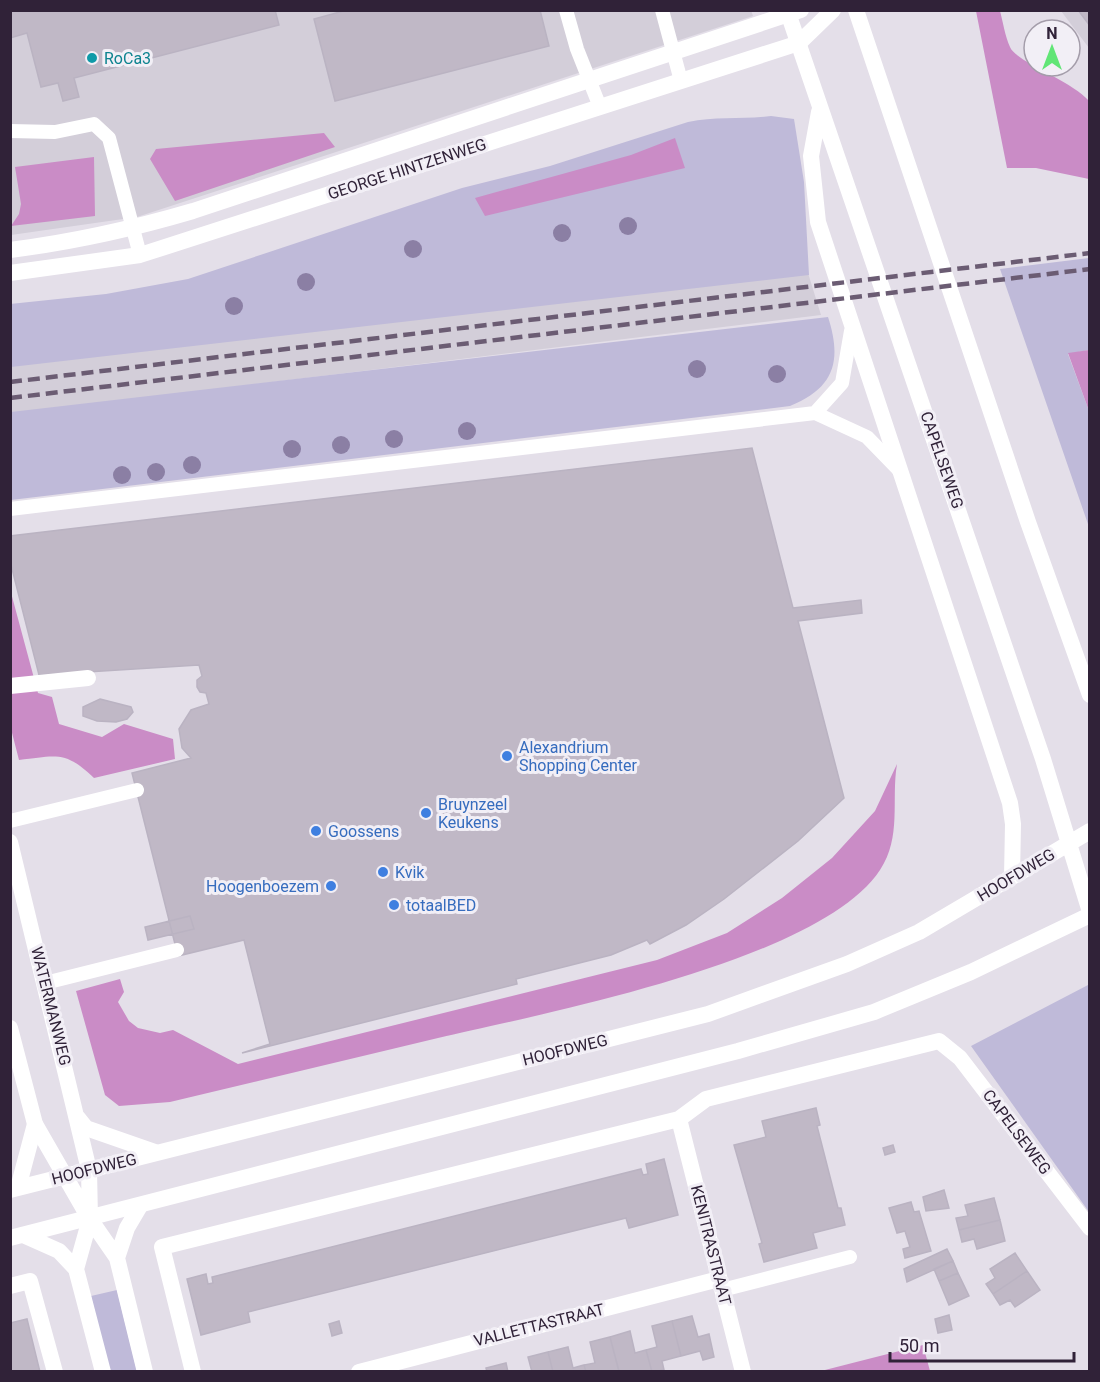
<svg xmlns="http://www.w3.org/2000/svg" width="1100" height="1382" font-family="Roboto,sans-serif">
  <rect width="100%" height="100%" fill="#e4dfe9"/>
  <path fill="#d3ced9" d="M751,10l2,6 -616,201 -126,18 -1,-224z
    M1061,11h28v37z
    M808,273l13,42 -810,99 -1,-49z"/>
  <path fill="#bfbad9" d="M771,116l23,3 10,63 5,93 -798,92 -1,-63 96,-10 82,-15 274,-91 88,-22 138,-44c28,-6 55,-2 83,-6z
    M1089,258v92l-21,4 21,57v116l-89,-258z
    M828,317c14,43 7,71 -38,89l-779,94v-88z
    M1088,985l2,4 -1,223 -118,-166z
    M117,1290l20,81h-28l-18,-75z"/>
  <path fill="#ca8cc6" d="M976,11h24c3,11 5,25 10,36 6,15 61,33 79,54v78l-53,-11h-29z
    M324,133l11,14 -160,54 -25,-42 6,-10z
    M675,138l10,30 -200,48 -10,-18 156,-43z
    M94,157l1,59 -84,10 8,-12 2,-10 -6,-37z
    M1089,350h1l-1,61 -21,-58z
    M10,589l28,104 14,4 7,27 43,13 22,-13 49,15 2,20 -81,19c-29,-28 -38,-22 -75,-18l-9,-35z
    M897,764c-6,36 5,73 -17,106 -60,91 -335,143 -442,168 -89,21 -179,43 -268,64l-51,4 -14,-11 -29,-104 44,-12 4,13 -6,10 11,19 9,7 22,5 13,-3 65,34 419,-104 70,-27 55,-35 50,-40 43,-47z
    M923,1345l7,26h-109z"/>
  <path fill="#c0b8c6" stroke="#bab3c2" stroke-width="1.5" d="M10,10h265l4,15 -205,53 5,19 -16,4 -5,-18 -17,4 -14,-54 -17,5z
    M347,10h193l9,36 -214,55 -21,-82z
    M1078,10h12v16z
    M752,448l41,160 68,-8 1,13 -64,8 46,177 -46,43 -74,58 -38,26 -36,19 -3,-4 -36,15 -95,24 1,5 -275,69 28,-9 -26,-104 -66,16 -46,-183 59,-15 -9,-10 -3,-19 12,-19 18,-6 -3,-11 -6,-1 -3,-5v-7l5,-4 -3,-11 -160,10 -29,-114v-25z
    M100,699l31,8 2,5 -6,7 -11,3 -19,-1 -14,-5v-9z
    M190,916l4,13 -46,11 -3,-13z
    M816,1108l4,17 -3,1 21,82h3l4,17 -32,8 4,15 -53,14 -5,-18 3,-1 -28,-98 32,-8 -4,-16z
    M893,1145l2,7 -10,3 -2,-7z
    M664,1159l14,56 -49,13 -3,-10 -378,94 2,10 -49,13 -14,-56 19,-5 2,10 5,-1 -1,-6 429,-108 2,6 5,-1 -2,-10z
    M944,1190l5,18 -23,3 -3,-14z
    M994,1198l6,22 -41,10 -3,-12 12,-2 -3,-11z
    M911,1202l3,10 5,-1 12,40 -26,7 -2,-9 7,-2 -5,-16 -8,2 -8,-25z
    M1000,1220l5,21 -28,8 -3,-10 -12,3 -3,-12z
    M947,1249l6,12 -46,21 -3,-13z
    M1015,1253l12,18 -34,23 -7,-10 9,-6 -5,-9z
    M953,1261l5,12 -19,8 -5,-12z
    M1027,1271l13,19 -25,17 -5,-7 -10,5 -7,-11z
    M958,1273l11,23 -20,9 -10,-24z
    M949,1315l3,15 -14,3 -3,-14z
    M692,1316l6,21 11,-3 5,23 -11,3 -3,-9 -19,5 -9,-35z
    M27,1319l13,53h-30v-49z
    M339,1321l3,12 -10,3 -3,-12z
    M672,1321l9,35 -19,5 2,9 -12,2 -6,-22 11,-3 -5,-21z
    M630,1331l5,22 11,-3 6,22h-33l-9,-35z
    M610,1337l9,34 -33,1 -2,-7 11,-2 -5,-21z
    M568,1347l5,21 11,-3 2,7h-33l-5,-20z
    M548,1352l5,20h-21l-4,-15z
    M506,1363l2,9h-21l-1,-4z"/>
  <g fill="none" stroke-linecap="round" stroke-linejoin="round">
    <path stroke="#fff" stroke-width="14" d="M566,10l11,39 23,58
      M662,10l19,71
      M10,131l45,1 39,-8 15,14 31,117
      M815,413l27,-30 9,-52
      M10,509l805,-96 52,24 33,34
      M10,821l127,-31
      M45,983l132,-33
      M722,1290l128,-33"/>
    <path stroke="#fff" stroke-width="16" d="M10,686l78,-8"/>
    <path stroke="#fff" stroke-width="16" d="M679,1119l64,253
      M90,1219l27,39 28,114
      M23,1235l36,16 17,18 27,103
      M117,1258l10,-30 13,-22
      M76,1269l14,-50
      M10,1286l20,-5 25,91
      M193,1372l-31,-125 517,-128 27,-20 233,-58 21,17 130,170
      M359,1372l360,-93"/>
    <path stroke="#fff" stroke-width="16" d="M10,250c63,-8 122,-21 183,-39l608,-201
      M10,273l130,-18 659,-212 34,-33
      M10,842l79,328 1,49
      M10,1028l25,96 54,94"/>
    <path stroke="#fff" stroke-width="16" d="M787,10l256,749 47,153
      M856,10l172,512 62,173
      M819,112l-8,44 7,66 192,581 3,21 -1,53
      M78,1118l8,10 69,24
      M18,1188l17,-64
      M10,1190l698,-176 139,-50 72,-32 171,-101
      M10,1238l728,-187 136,-39 97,-40 119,-57"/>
    <path stroke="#6b5c73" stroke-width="4.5" stroke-dasharray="12 6" stroke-linecap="butt" d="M10,382l1080,-129
      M10,398l1080,-129"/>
  </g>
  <g fill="#8b7fa4">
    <circle cx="628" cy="226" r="9"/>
    <circle cx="562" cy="233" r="9"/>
    <circle cx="413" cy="249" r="9"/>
    <circle cx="306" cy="282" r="9"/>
    <circle cx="234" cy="306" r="9"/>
    <circle cx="697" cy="369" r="9"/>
    <circle cx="777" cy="374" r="9"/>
    <circle cx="467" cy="431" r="9"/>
    <circle cx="394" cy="439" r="9"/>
    <circle cx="341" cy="445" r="9"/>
    <circle cx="292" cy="449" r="9"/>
    <circle cx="192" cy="465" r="9"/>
    <circle cx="156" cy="472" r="9"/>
    <circle cx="122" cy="475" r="9"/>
  </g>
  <circle fill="#0f9aa8" stroke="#f2eff6" stroke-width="2" cx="92" cy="58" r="6"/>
  <g fill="#3f7fe0" stroke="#f2eff6" stroke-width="2">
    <circle cx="507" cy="756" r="6"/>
    <circle cx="426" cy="813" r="6"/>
    <circle cx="316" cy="831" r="6"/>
    <circle cx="383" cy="872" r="6"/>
    <circle cx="331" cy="886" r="6"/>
    <circle cx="394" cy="905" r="6"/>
  </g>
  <g text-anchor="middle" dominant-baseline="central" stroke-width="6" stroke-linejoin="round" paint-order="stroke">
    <g font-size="16" fill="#0d838f" stroke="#f2eff6" text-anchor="start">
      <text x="104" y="58">RoCa3</text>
    </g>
    <g font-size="16" fill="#302238" stroke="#f2eff6">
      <text transform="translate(407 169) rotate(-18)">GEORGE HINTZENWEG</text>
      <text transform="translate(942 460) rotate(71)">CAPELSEWEG</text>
      <text transform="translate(1016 875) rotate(-31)">HOOFDWEG</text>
      <text transform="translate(51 1006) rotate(76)">WATERMANWEG</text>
      <text transform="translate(565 1050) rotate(-14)">HOOFDWEG</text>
      <text transform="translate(1017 1132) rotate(53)">CAPELSEWEG</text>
      <text transform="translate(94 1169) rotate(-14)">HOOFDWEG</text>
      <text transform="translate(711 1245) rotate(76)">KENITRASTRAAT</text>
      <text transform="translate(539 1325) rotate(-14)">VALLETTASTRAAT</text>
    </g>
    <g font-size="16" fill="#366cbe" stroke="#f2eff6" text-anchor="start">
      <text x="519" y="747">Alexandrium<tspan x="519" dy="18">Shopping Center</tspan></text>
      <text x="438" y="804">Bruynzeel<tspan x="438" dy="18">Keukens</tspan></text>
      <text x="328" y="831">Goossens</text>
      <text x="395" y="872">Kvik</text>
      <text x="319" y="886" text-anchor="end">Hoogenboezem</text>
      <text x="406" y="905">totaalBED</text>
    </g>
  </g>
  <rect width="1100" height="1382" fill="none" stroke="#302238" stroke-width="24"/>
  <g transform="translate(1052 48)"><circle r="28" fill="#f2eff6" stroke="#a49daa" stroke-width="1.5"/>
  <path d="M0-4.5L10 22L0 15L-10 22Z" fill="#61e576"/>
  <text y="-9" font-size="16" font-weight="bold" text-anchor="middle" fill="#302238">N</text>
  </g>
  <path d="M890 1352v9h184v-9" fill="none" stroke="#302238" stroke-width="3"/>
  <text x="899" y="1352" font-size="18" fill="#302238" stroke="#f2eff6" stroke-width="4.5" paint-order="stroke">50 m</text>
</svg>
